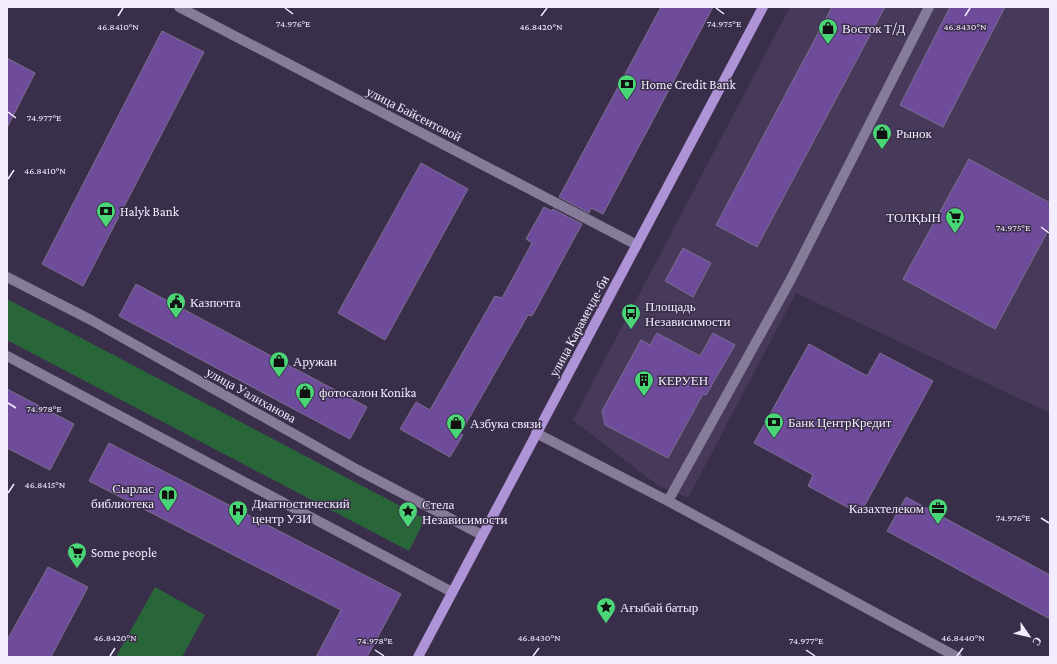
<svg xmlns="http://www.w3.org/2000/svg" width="1057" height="664" font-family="'Crimson Pro',serif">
  <rect width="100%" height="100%" fill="#3a2f4a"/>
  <path fill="#473959" d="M790,7h260v406l-254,-120 -108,205 -31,-13 -84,-65z"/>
  <path fill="#28663a" d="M7,299l418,220 -16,32 -402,-211z
    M155,587l50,28 -23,42h-66z"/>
  <path fill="#6f4c9b" stroke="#7b6f8d" d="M661,7h52l-110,207 -12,-6 -2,5 -30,-16z
    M832,7h53l-128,240 -41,-22z
    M950,7h55l-62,120 -43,-22z
    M162,31l42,21 -121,234 -41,-22z
    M7,58l28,15 -28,55z
    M969,159l81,44v24l-55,102 -92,-50z
    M421,163l47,26 -83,151 -47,-27z
    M544,207l8,4 1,-2 29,15 -50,92 -4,-1 -68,119 3,1 -13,22 -50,-28 16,-27 14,8 65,-114 7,2 30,-55 -6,-4z
    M683,248l28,15 -18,34 -28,-16z
    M136,284l231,123 -17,32 -231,-123z
    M657,333l43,23 13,-23 22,12 -29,50 -3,-1 -35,64 -63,-33 -3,-14 39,-71 9,5z
    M809,344l58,32 13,-23 53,28 -73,133 -52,-28 5,-11 -59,-32z
    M7,389l67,35 -24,46 -43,-22z
    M109,443l292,151 -34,63h-51l25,-47 -252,-129z
    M906,497l144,78v44l-163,-88z
    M48,567l40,20 -37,70h-44v-17z"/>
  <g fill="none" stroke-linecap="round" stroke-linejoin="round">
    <path stroke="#877b9a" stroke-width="10" d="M179,7l458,238
      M7,277l84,43 267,150 124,65
      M7,356l445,236
      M536,433l132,68 289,156
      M668,501l123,-222 138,-272"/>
    <path stroke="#ae93d6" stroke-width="10" d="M418,657l345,-650"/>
  </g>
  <path fill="none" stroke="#f3ecfe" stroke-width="1.5" d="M285,8l8,6M716,8l8,6M118,16l5,-8M541,16l6,-8M965,16l5,-8M8,112l8,6M8,179l6,-9M1041,227l8,6M8,403l8,5M8,493l6,-9M1041,518l8,5M375,650l9,6M806,650l9,6M110,656l5,-8M533,656l6,-8M957,656l6,-8"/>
  <defs>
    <g id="shop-pin" transform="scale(1)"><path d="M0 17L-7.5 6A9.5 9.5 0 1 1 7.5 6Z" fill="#4ad677" stroke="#3a2f4a"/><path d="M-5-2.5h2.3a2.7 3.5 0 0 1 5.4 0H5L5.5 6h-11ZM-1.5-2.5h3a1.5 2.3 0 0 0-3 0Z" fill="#111"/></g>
    <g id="bank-pin" transform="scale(1)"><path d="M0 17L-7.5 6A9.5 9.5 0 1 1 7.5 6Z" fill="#4ad677" stroke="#3a2f4a"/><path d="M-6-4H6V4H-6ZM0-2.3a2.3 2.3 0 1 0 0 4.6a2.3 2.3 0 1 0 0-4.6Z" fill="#111"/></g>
    <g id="supermarket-pin" transform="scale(1)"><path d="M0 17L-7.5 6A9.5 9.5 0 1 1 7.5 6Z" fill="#4ad677" stroke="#3a2f4a"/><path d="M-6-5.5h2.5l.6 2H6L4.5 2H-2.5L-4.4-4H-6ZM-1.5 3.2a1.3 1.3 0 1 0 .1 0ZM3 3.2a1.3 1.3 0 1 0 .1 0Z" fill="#111"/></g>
    <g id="civic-pin" transform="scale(1)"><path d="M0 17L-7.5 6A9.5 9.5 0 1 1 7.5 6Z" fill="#4ad677" stroke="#3a2f4a"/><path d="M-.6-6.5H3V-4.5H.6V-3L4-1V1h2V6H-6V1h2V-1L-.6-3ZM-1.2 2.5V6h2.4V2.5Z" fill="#111"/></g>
    <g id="bus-pin" transform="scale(1)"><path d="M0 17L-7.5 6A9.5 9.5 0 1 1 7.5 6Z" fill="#4ad677" stroke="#3a2f4a"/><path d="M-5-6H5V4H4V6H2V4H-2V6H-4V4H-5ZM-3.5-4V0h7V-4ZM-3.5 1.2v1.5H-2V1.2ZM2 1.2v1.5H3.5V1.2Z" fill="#111"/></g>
    <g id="building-pin" transform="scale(1)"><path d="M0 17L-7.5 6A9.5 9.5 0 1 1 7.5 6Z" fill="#4ad677" stroke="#3a2f4a"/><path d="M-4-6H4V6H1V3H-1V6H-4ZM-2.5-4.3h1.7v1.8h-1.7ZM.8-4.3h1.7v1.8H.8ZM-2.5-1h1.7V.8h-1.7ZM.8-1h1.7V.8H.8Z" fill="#111"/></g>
    <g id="library-pin" transform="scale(1)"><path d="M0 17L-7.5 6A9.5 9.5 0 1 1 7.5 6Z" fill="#4ad677" stroke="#3a2f4a"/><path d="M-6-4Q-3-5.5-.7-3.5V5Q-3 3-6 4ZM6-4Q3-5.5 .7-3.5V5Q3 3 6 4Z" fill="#111"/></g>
    <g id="office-pin" transform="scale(1)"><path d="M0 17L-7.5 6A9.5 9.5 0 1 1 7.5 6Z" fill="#4ad677" stroke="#3a2f4a"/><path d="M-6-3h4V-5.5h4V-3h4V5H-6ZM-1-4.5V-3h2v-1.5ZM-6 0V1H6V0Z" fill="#111"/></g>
    <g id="hospital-pin" transform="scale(1)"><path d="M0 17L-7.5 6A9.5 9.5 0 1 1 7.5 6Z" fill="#4ad677" stroke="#3a2f4a"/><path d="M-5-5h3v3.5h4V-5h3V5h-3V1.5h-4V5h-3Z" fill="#111"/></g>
    <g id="sight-pin" transform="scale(1)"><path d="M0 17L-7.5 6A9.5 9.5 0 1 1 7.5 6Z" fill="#4ad677" stroke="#3a2f4a"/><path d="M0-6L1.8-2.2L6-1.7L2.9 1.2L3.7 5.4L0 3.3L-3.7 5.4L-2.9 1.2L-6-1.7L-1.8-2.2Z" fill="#111"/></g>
  </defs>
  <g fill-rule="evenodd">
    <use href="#shop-pin" x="828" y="28"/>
    <use href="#bank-pin" x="627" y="84"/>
    <use href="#shop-pin" x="882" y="133"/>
    <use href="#bank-pin" x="106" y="211"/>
    <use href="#supermarket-pin" x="955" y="217"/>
    <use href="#civic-pin" x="176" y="302"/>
    <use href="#bus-pin" x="631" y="313"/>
    <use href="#shop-pin" x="279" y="361"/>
    <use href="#building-pin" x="644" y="380"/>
    <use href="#shop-pin" x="305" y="392"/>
    <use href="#bank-pin" x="774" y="422"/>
    <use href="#shop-pin" x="456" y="423"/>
    <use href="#library-pin" x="168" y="495"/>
    <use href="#office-pin" x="938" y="508"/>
    <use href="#hospital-pin" x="238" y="510"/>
    <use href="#sight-pin" x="408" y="511"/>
    <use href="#supermarket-pin" x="77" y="552"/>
    <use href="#sight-pin" x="606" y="607"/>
  </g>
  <g text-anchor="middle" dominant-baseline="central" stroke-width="3" stroke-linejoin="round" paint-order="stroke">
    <g font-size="13" fill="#f3ecfe" stroke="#3a2f4a" text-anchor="start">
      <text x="842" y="28">Восток Т/Д</text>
      <text x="641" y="84">Home Credit Bank</text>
      <text x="896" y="133">Рынок</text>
      <text x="120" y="211">Halyk Bank</text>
      <text x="941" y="217" text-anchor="end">ТОЛҚЫН</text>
      <text x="190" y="302">Казпочта</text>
      <text x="645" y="306">Площадь<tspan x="645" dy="15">Независимости</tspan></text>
      <text x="293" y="361">Аружан</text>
      <text x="658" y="380">КЕРУЕН</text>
      <text x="319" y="392">фотосалон Konika</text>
      <text x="788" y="422">Банк ЦентрКредит</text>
      <text x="470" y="423">Азбука связи</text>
      <text x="154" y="488" text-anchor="end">Сырлас<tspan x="154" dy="15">библиотека</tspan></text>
      <text x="252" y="503">Диагностический<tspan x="252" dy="15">центр УЗИ</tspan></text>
      <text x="422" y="504">Стела<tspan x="422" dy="15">Независимости</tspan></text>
      <text x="924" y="508" text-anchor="end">Казахтелеком</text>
      <text x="91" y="552">Some people</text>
      <text x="620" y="607">Ағыбай батыр</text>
    </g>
    <g font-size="13" fill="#f3ecfe" stroke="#3a2f4a">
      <text transform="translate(414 114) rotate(27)">улица Байсеитовой</text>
      <text transform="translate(579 326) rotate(-62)">улица Караменде-би</text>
      <text transform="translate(251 395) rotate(29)">улица Уалиханова</text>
    </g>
  </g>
  <g font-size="10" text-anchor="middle" fill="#f3ecfe" stroke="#3a2f4a" stroke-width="3" stroke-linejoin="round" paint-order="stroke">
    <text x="293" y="27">74.976°E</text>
    <text x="724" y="27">74.975°E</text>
    <text x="965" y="30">46.8430°N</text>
    <text x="118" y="30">46.8410°N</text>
    <text x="541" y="30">46.8420°N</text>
    <text x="44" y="121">74.977°E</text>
    <text x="45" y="174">46.8410°N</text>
    <text x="1013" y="231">74.975°E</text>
    <text x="44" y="412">74.978°E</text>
    <text x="45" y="488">46.8415°N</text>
    <text x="1013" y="521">74.976°E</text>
    <text x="115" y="641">46.8420°N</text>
    <text x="539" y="641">46.8430°N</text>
    <text x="963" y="641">46.8440°N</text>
    <text x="375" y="644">74.978°E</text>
    <text x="806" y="644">74.977°E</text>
  </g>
  <rect width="1057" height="664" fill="none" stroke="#f3ecfe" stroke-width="16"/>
  <g transform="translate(1029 636) rotate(124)" stroke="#3a2f4a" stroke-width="3" paint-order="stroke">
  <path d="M0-3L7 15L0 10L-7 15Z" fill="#f3ecfe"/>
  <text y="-6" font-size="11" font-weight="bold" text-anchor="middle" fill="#f3ecfe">С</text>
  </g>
</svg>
